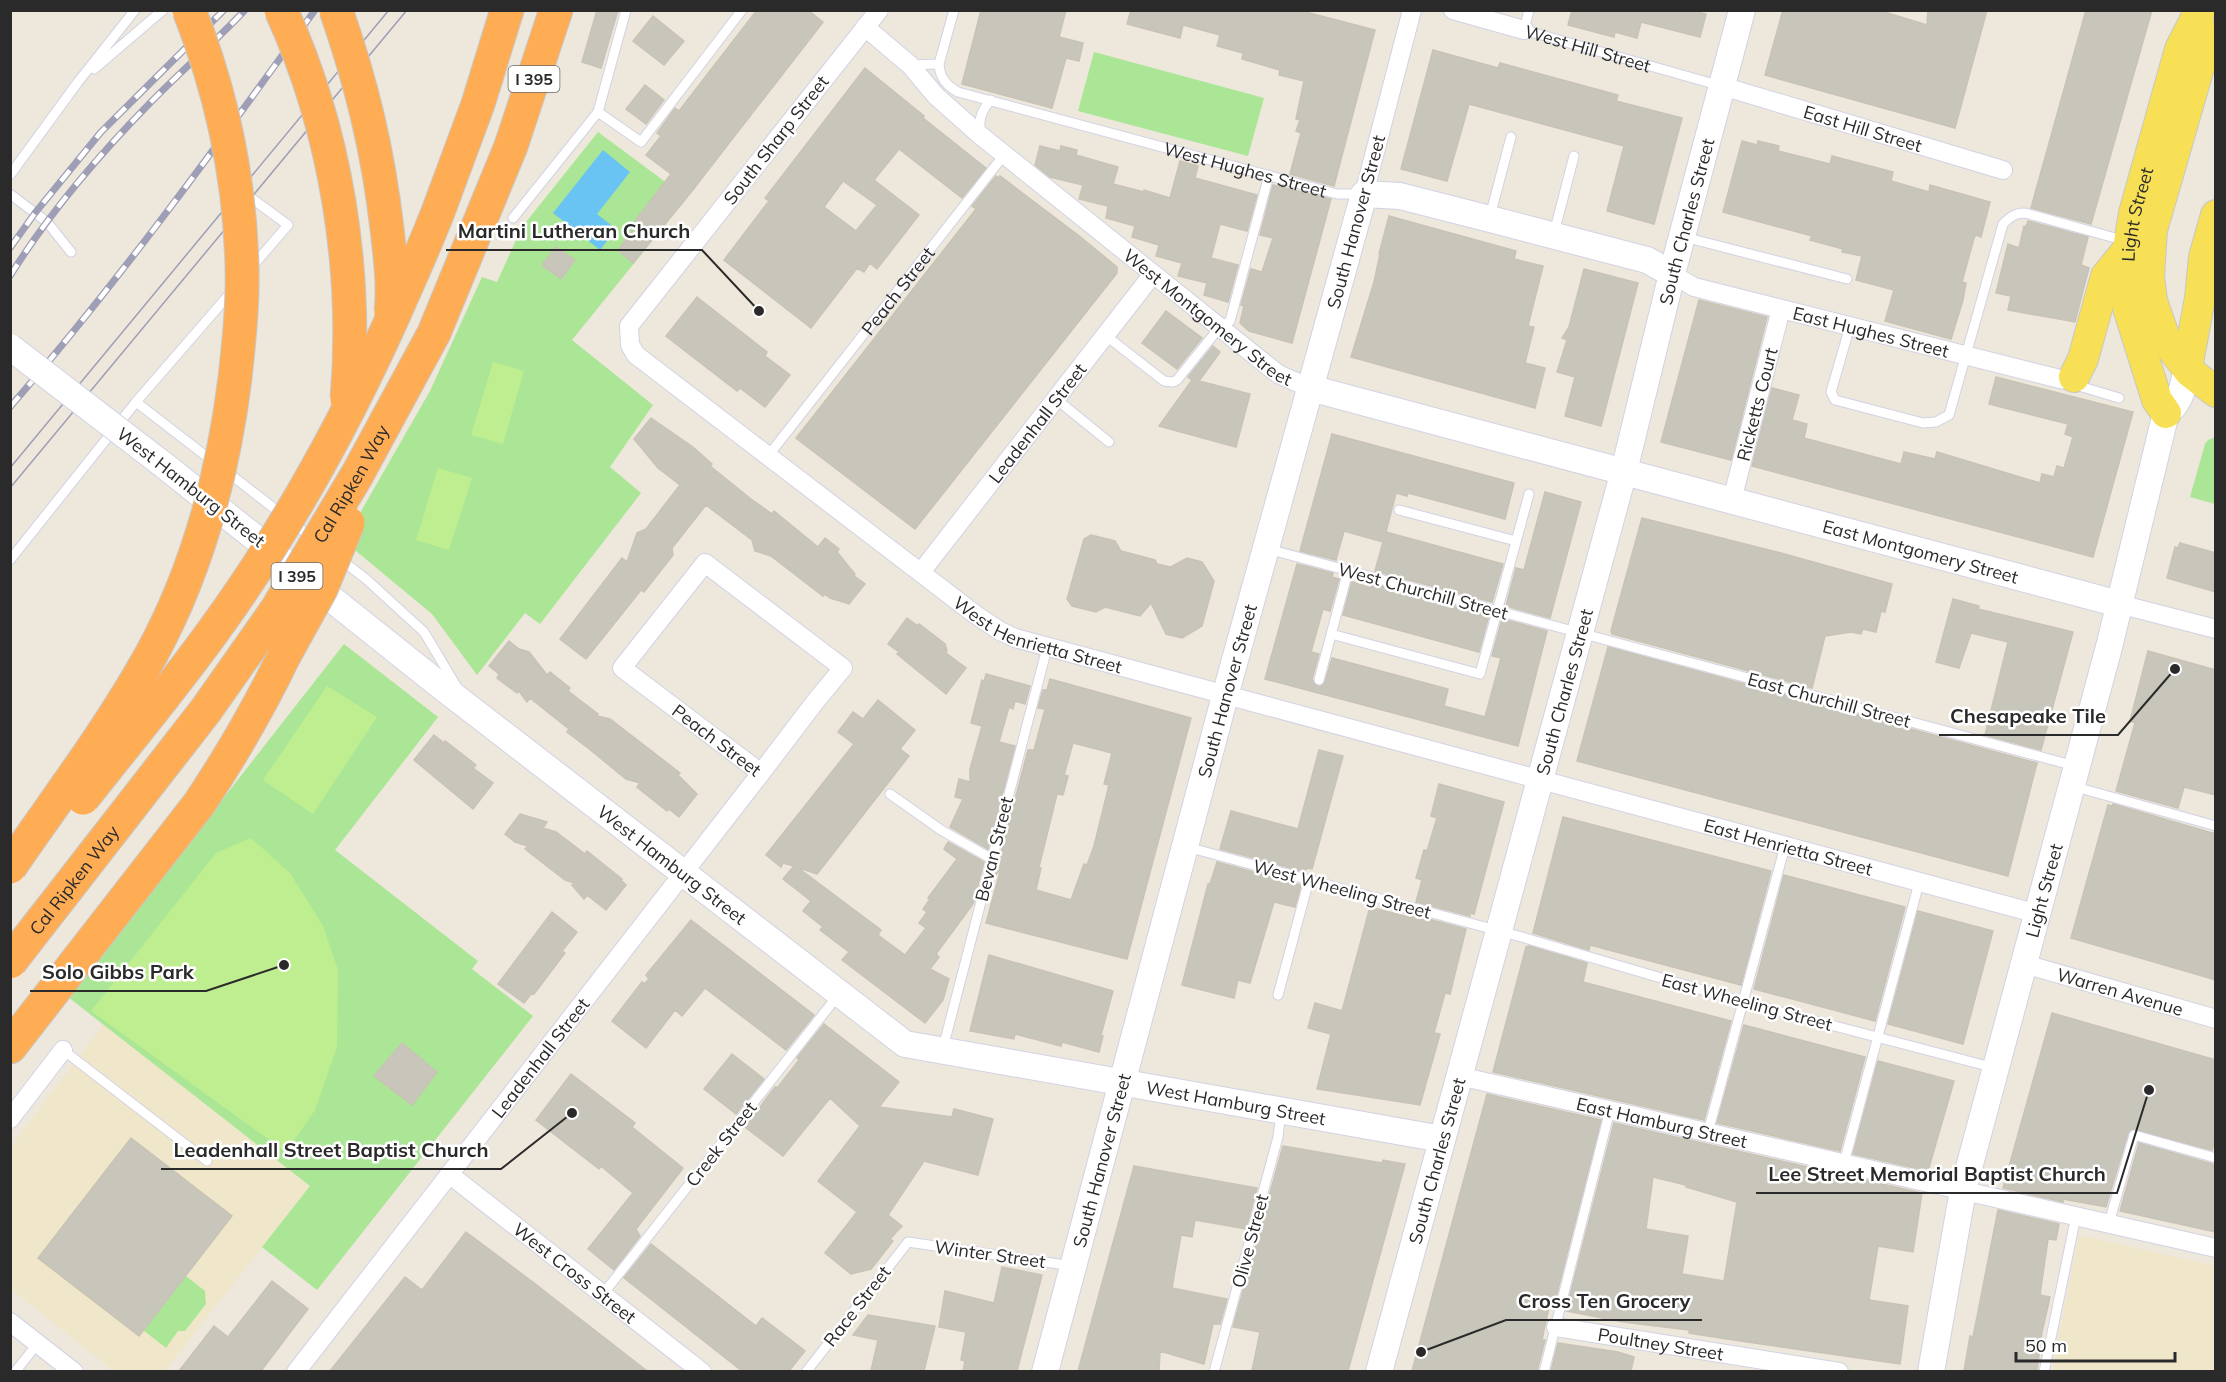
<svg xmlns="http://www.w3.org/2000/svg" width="2226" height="1382" font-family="Mulish,sans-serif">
  <rect width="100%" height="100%" fill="#ede7dc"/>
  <path fill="#f0e7ca" d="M104,1024l206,162 -145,185h-51l-103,-82 -1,-141z
    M2079,1235l136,31v105h-163z"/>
  <path fill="#aae695" d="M1094,52l170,46 -16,58 -170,-45z
    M598,132l89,66 -115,142 81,65 -43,62 31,26 -101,131 -15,-11 -48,62 -45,-61 -88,-73 86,-150 52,-114 15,5 25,-55z
    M2215,437v67l-25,-7 15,-53 3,-4z
    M344,644l94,73 -103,133 143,111 -6,8 61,47 -216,274 -55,-43 48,-61 -242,-189z
    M186,1276l19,15 1,13 -21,27h-7l-12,17 -23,-18z"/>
  <path fill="#bfee90" d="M493,362l31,9 -21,73 -32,-9z
    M438,468l34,10 -23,72 -33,-10z
    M327,686l50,31 -64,97 -50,-34z
    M251,838l39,35 33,53 15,44 -1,77 -22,63 -29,42 -195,-141 125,-158z"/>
  <path fill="#69c4f4" d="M603,150l27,22 -33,42 19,15 -16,21 -47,-37z"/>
  <path fill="#c8c5ba" stroke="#c9c3b5" stroke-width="1.5" fill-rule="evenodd" d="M597,10h21l-17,58 -19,-6z
    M757,10h51l15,12 -131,169 -59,72 -15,-13 20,-26 -3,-3 36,-47 -25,-19 15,-19 -4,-3 18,-25 4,3z
    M981,10h85l-7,27 24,6 -4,18 -13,-3 -14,50 -90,-24z
    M1131,10h167l77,20 -41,156 -44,-12 11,-41 -5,-2 4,-11 -4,-1 8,-38 -25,-6 1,-5 -38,-11 1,-6 -26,-7 3,-11 -37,-10 -3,13 -53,-14z
    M1572,10h130l-1,3 5,1 -6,23 -59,-15 -4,16 -22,-6 -1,5 -46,-12z
    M1783,10h95l49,15 1,-15h59l-32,118 -190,-53z
    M2086,10h66l-61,214 -60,-16z
    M653,16l31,25 -20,24 -31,-24z
    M1433,50l65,18 2,-5 118,32 -2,6 66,17 -28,106 -47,-13 17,-65 -155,-42 -22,77 -46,-12z
    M865,68l59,48 -1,2 63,50 -24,30 -63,-49 -25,31 45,35 -42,54 -7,-6 -6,9 -7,-4 -46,60 -87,-68 45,-59 -4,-3zM843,181l34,24 -21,26 -32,-24z
    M645,85l19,15 -18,24 -20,-15z
    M1742,141l15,4 1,-4 21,5 -1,5 52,13 2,-8 61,16 -2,9 38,11 1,-7 60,17 -9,35 -5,-2 -2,3 -12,44 4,1 -3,17 -12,39 -66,-18 9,-31 -38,-10 6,-24 -20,-4 1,-3 -33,-9 2,-4 -89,-24z
    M1040,146l20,5 1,-5 16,4 -1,5 42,12 -5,17 31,8v-2l26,8 10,-37 18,5 -3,12 62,17 -10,36 -27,-7 -9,34 27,7 -10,37 -24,-7 3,-12 -29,-7 4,-13 -26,-7 3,-11 -27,-8 3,-11 -29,-8 2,-12 -29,-7 4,-14 -33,-8 -15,-12z
    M996,176l3,2 1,-2 78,59 39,32v6l-202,256 -119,-91 180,-229 -4,-3z
    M1273,185l58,14 -39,144 -43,-12 -9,-8 4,-17 -3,-1 10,-36 11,3 11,-34 -13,-3z
    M1389,216l127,35 -2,8 29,7 -15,60 6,1 -9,36 20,5 -10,40 -184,-51 23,-75 6,-28h-1z
    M2028,221l60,16 -7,28 8,3 -14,54 -67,-12 3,-14 -15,-3 12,-49 11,4 5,-22 2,1z
    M556,247l19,13 -14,19 -19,-14z
    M1584,269l54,14 -37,143 -36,-10 10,-39 -18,-5 10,-32 -5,-2 7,-11z
    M697,297l70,55 -2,4 25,19 -25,32 -25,-19 -3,3 -71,-55z
    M1699,300l68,17 -36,143 -70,-18z
    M1166,311l36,27 -25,31 -35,-26z
    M1213,346l7,6 -21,29 51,13 -14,53 -77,-21 33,-46 -4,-3z
    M1996,377l137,35 -40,145 -341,-91 20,-78 27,7 -7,25 15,4 -3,14 97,26 3,-12 31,7 2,-7 103,31 2,-9 12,3 3,-11 7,2 9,-31 -8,-3 3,-10 -79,-20z
    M651,418l42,29 19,17 -2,2 41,33 21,15 2,-3 44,36 7,-9 14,11 -2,3 18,22 -1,2 11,8 -16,20 -19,-6 -6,-4 -1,2 -52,-40 -16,-5 -3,-11 -46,-35 -34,43 1,7 -29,37 -3,-2 -55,69 -26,-20 62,-81 5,4 10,-29 9,-4 34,-44 -22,-17 -24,-29z
    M1332,434l182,49 -9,36 -97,-26 -1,3 -11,-3 -10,39 117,32 -11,38 -117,-31 8,-29 -39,-11 -8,29 -36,-9z
    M1545,492l36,10 -31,116 -44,-12 10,-38 8,2z
    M1642,518l139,35 111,31 -7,28 -4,-1 -5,21 -13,-3 -2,5 -10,-2 -26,4 -13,52 -200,-54 -1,-3z
    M1091,535l24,6 6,10 34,9 2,4 14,3 16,-9 15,4 12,19 -12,45 -20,12 -16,-4 -15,-31 -11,13 -35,-9 -9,5 -24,-6 -5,-7 17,-60z
    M2180,543l36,10v39l-49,-14 8,-31 3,1z
    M1297,564l36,9 -1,4 7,2 -9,32 -7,-2 -12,43 8,2 -7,25 5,7h4l4,-4 7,-24 116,31 -4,17 41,11 16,-59 -9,-2 10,-37 45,12 -29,115 -253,-67z
    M1352,582l19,6 1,-4 117,31 -10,37 -136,-37z
    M1953,599l26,7 -1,3 95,23 -32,118 -56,-15 23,-93 -37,-9 -12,35 -23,-6z
    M907,618l11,8 1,-2 26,20 2,7 -1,2 20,15 -20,26 -49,-40 2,-2 -11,-8z
    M509,641l10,8 10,3 18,23 3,-3 20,16 -2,3 30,23 -1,2 13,3 70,54 -2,2 19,19 -18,23 -10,-8 -2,2 -30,-24 3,-4 -14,-4 -38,-31 -21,-16 2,-3 -39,-31 -3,4 -8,-11 -2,2 -20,-15 2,-4 -10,-8z
    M1608,647l429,116 -29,113 -431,-115z
    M2148,651l68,19v125l-32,-8 -6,21 -62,-17 19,-68 -5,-2z
    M986,674l44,12 -5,18 -10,-3 -2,8 -4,-2 -10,35 16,4 -27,103 -38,-22 13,-28 -8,-2 4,-18 11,3v-13l12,-43 -11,-3 11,-43 2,2z
    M1050,679l141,39 -64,241 -141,-36 15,-55 -6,8 33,-126h6l11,-41 -7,-1 5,-18h4zM1073,743l39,10 -8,31 5,1 -15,61 -7,19 -3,-1 -13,36 -35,-10 5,-22 -2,-1 18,-73 6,1 5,-19 -4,-1z
    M878,700l37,30 -15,19 9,7 -92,118 -20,-7 84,63 -3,5 27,20 21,-27 -7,-5 8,-11 -4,-3 7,-10 -2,-1 29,-39 -13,-10 4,-7 36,20 -11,42 -37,50 3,3 -9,12 19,10 -6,21 -18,23 -83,-63 7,-8 -29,-22 3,-3 -20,-16 8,-10 -28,-22 11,-13 -11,-3 -2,4 -15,-12 88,-111 -16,-12 15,-20 10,7z
    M434,735l10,8 1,-2 31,24 -3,3 20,15 -20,26 -59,-49z
    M1319,750l24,6 -31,113 -5,-1 -2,4 -85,-23 11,-38 67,18z
    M1439,784l65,18 -30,112 -4,-1v3l-54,-14 6,-22 -6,-2 8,-28 3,1 10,-33 -6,-2z
    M2113,804l103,30v146l-145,-42 37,-133 4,1z
    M520,814l27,8 -4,6 13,4 29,22 2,-3 35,28 -1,1 5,5 -20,25 -19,-15 -3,4 -12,-14 2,-2 -9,-3 -40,-31 3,-3 -13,-4 -10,-8z
    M1563,817l208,54 -30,114 -151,-40 -1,5 -56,-17z
    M1217,862l84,23 -6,22 -21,-5 -24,81 -12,-3 -4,18 -52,-13 26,-101h2z
    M1784,875l121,32 -30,114 -121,-32z
    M1370,907l42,11 1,-3 53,14 -16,65 -5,-1 -11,40 6,1 -20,71 -103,-16 14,-55 -23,-6 7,-25 27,8z
    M1918,911l75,20 -30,113 -75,-20z
    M552,912l25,20 -15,19 3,2 -31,41 -2,-1 -8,10 -26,-19z
    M691,920l123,95 -28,35 -81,-62 -23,28 -7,-6 -29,38 -34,-27 30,-39 2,2 5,-5 -3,-4z
    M1529,946l58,17 -4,19 148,39 -27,99 -211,-48 33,-125z
    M989,955l124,36 -12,44 2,1 -4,16 -37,-10 -1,4 -46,-12 -1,5 -44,-8z
    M2052,1013l164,47v77l-4,13 -80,-21 -4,4 -22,74 -43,-8v3l-60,-14z
    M824,1024l75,58 -20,25 73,10 2,-8 39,10 -15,56 -54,-14 -36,54 14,11 -12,13 3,2 -22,28 -20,5 -26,-21 32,-41 -39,-31 42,-55 -30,-28 -47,58 -38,-29 30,-40h3l21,-27 -2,-2z
    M1744,1025l121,32 -25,94 -123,-28z
    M402,1043l35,29 -25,33 -38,-29z
    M732,1054l32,25 -28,35 -32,-25z
    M1878,1061l76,20 -26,90 -75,-17z
    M571,1074l64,49 -3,4 51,41 -47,61 4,7 -26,34 -26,-21 45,-56 -32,-27 -2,3 -63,-49z
    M1487,1094l114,26 -48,189 -4,-1 -4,17 -3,15h3l-8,31h-125z
    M1614,1123l308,70 -9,59 -35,-6 -9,54 39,6 -8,58 -173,-25 -38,-6v-3l-66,-8 -57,-11zM1653,1177l33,8v2l51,15 -13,79 -42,-7 6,-38 -42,-7z
    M131,1138l101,78 -93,120 -101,-78z
    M2139,1143l77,22v67l-96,-21z
    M1283,1146l99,17 1,-3 22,4 -57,207h-96l8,-39 -27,-5z
    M1134,1166l123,22 -11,41 -51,-9 -3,17 -11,-2 -9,53 55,11 -7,25h-7l-9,40 -44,-13 -1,20h-81z
    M1998,1210l61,14 -3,16 -8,-1 -8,56 10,2 -8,35 -5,39h-73l6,-35 3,1z
    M466,1232l68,51 113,88h-317l75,-94 17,13z
    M651,1244l105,82 6,-8 43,33 -16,20h-47l-118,-93z
    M1002,1267l40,8 -25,96h-54l2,-10 -4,-1 5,-28 -27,-5 6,-36 49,12z
    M272,1281l36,28 -47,62h-82l35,-45 14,11z
    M868,1315l67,11 -11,45h-53l7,-31 -25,-5z
    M1558,1343l60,9 16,5 -3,14h-80z"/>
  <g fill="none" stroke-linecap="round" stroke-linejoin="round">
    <g stroke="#d1d3e4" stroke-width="11">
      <g id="lane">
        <path d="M626,10l-28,102 43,30 101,-132"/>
        <path id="s1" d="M1529,10l-5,20 197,56"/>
        <path id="s2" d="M939,64c1,14 7,21 19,28l379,102h25"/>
        <path d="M910,65l29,-1 15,-54"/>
        <path d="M94,69l69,-59"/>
        <path d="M980,133c-1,-15 1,-22 11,-33"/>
        <path d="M10,175l68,-93 57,-72"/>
        <path d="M10,194l37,28 24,30"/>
        <path d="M251,198l37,27 -37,43"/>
        <path d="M1490,216l21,-79"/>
        <path d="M513,218l85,-106"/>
        <path d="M1554,233l20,-77"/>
        <path d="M1684,237l163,42"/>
        <path d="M1850,326l-19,66 4,8 88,23 13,-1 13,-7 54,-191c7,-7 12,-11 22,-11l101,28"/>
        <path d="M1105,335l59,46 9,1 4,-2 42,-52 11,-7 39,-146"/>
        <path d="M2076,382l3,4 40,12"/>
        <path d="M1056,399l53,43"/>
        <path d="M136,402l79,61"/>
        <path id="s3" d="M768,456l236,-301"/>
        <path d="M226,471l86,67"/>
        <path d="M1399,510l117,31"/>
        <path d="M1268,549l807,217"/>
        <path d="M340,559l26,20 58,53 34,57"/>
        <path d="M10,560l126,-158 97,-112"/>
        <path d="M1331,634l149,40 49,-180"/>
        <path d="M1319,680l29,-109"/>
        <path d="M2072,786l144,40"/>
        <path d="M890,794l51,36 51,29"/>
        <path d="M1187,847l338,91 218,64 252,66"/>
        <path d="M1278,995l31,-115"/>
        <path d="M943,1048l104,-400"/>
        <path d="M63,1050l144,111"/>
        <path d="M1708,1132l77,-286"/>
        <path d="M1844,1163l75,-280"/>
        <path d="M2109,1223l25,-88 82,23"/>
        <path d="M603,1294l236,-300"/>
        <path d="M15,1372l23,-29"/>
        <path d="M806,1372l102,-130 164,24"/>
        <path d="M1214,1372l64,-235 3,-24"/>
        <path d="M1544,1372l66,-262"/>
        <path d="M2044,1372l32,-156"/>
      </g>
    </g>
    <g stroke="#d1d3e4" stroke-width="20">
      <g id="street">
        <path id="s4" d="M879,10l-250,316 1,19 6,10 340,260 24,16 15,7 1023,276"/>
        <path d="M1453,10l71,20"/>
        <path id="s5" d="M865,27l45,38 26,31 44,39 298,239 32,14"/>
        <path id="s6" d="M1722,86l281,84"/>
        <path d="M1364,194l48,-184"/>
        <path id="s7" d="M1672,274l22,13 366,92 9,1 5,-3"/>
        <path id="s8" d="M1732,500l49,-191"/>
        <path id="s9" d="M921,572l232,-298"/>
        <path d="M2119,604l97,25"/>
        <path id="s10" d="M2025,964l191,55"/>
        <path id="s11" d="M1459,1076l757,172"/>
        <path d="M10,1119l53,-69"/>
        <path id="s12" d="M449,1174l253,198"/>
        <path d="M10,1322l64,50"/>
        <path id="s13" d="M1556,1327l283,45"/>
        <path id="s14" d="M296,1372l465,-599 54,-71 28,-34 -138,-105 -83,105 139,105"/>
      </g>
    </g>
    <g stroke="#d1d3e4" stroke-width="28">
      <g id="secondary">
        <path id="s15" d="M1310,388l809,216"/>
        <path id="s16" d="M165,466l272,217 468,361 537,95"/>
        <path id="s17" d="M1045,1372l180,-676 139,-502 36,2 90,23 157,41 25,14"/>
        <path id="s18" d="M1379,1372l245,-901 48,-197 70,-264"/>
        <path id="s19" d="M1931,1372l32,-182 146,-543 57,-234c16,-10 17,-29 21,-45"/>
      </g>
    </g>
    <g stroke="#c8c8c8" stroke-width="32">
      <g id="primary">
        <path d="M2198,17l4,40 -50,173 -3,46 3,25 14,40 24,31 26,20"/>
        <path d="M2187,368l13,-70 4,-41 12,-42"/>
        <path d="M2074,377l9,-18 23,-83 22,-27"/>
        <path id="s20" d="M2166,413l-9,-13 -29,-92 -2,-16 2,-43 6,-36 46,-164 20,-39"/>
      </g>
    </g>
    <g stroke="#c8c8c8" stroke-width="35">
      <path id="highway" d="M511,146l45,-136
        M445,193l33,-89 29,-94
        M10,1047l189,-243c32,-48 60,-96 85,-148"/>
    </g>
    <use href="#lane" stroke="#fff" stroke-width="9"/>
    <use href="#street" stroke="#fff" stroke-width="18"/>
    <use href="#secondary" stroke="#fff" stroke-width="26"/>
    <use href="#primary" stroke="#f7df56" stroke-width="30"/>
    <use href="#highway" stroke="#ffad55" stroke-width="33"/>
    <path stroke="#9e9fb6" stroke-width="1.5" d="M10,468l379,-458
      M10,488l397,-478"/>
    <g stroke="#9e9fb6" stroke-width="7">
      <path id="rail" d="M10,248l25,-35 66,-81 123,-122
        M10,276c39,-63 88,-120 139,-172 31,-32 65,-61 96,-94
        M10,407c109,-126 207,-261 305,-397"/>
    </g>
    <use href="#rail" stroke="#fff" stroke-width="4.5" stroke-dasharray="14" stroke-linecap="butt"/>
    <g stroke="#d1d3e4" stroke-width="28" stroke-linecap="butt">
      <path id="secondary-bridge" d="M10,347l155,119"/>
    </g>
    <g stroke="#c8c8c8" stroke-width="35" stroke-linecap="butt">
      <g id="highway-bridge">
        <path d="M281,10c55,120 77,259 66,389"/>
        <path d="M336,10c26,75 42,141 51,219 3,26 7,56 4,83"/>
        <path d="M284,656l37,-67 27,-66"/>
        <path d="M83,798c44,-56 90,-111 131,-168 72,-99 132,-208 182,-320 17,-39 35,-77 49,-117"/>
        <path d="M10,867c48,-70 100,-138 141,-212 47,-86 72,-180 84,-277 4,-37 8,-74 7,-111 -2,-87 -21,-176 -53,-257"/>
        <path id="s21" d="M10,962l196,-252 71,-101 80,-134 77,-142 77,-187"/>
      </g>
    </g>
    <use href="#secondary-bridge" stroke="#fff" stroke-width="26"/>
    <use href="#highway-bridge" stroke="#ffad55" stroke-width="33"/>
  </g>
  <g text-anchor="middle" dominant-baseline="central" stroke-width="5" stroke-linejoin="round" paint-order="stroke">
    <g fill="#fff" stroke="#6a6a6a" stroke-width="1.5">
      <rect x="508.5" y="66" width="51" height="26" rx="4.5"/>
      <rect x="271.5" y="563" width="51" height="26" rx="4.5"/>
    </g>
    <g font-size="16" font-weight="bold" fill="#2a2a2a">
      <text x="534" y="79">I 395</text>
      <text x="297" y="576">I 395</text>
    </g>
    <g font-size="18" fill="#2a2a2a" stroke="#fff">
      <text stroke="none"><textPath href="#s1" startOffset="87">West Hill Street</textPath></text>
      <text stroke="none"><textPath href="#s6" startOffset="147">East Hill Street</textPath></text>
      <text transform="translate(776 140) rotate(-52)">South Sharp Street</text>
      <text stroke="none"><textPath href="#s2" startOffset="333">West Hughes Street</textPath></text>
      <text stroke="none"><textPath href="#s20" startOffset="207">Light Street</textPath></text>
      <text transform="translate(1356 222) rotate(-75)">South Hanover Street</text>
      <text stroke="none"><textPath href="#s18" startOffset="1191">South Charles Street</textPath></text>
      <text stroke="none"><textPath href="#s3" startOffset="210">Peach Street</textPath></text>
      <text stroke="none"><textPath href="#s5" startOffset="450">West Montgomery Street</textPath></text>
      <text stroke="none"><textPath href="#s7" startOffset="208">East Hughes Street</textPath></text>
      <text stroke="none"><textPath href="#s8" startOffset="99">Ricketts Court</textPath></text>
      <text stroke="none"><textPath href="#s9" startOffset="189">Leadenhall Street</textPath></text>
      <text stroke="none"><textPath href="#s21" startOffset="588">Cal Ripken Way</textPath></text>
      <text transform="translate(191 487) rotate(38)">West Hamburg Street</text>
      <text stroke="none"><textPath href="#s15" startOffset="632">East Montgomery Street</textPath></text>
      <text transform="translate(1423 591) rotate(15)">West Churchill Street</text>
      <text stroke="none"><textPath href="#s4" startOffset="927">West Henrietta Street</textPath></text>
      <text stroke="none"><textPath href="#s17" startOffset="705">South Hanover Street</textPath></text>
      <text stroke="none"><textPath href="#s18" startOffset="705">South Charles Street</textPath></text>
      <text transform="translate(1829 700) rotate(15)">East Churchill Street</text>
      <text stroke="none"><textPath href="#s14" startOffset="1318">Peach Street</textPath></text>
      <text stroke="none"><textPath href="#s4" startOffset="1708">East Henrietta Street</textPath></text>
      <text transform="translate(994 849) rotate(-76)">Bevan Street</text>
      <text stroke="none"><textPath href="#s16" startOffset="645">West Hamburg Street</textPath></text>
      <text stroke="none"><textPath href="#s21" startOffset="104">Cal Ripken Way</textPath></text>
      <text transform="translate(1342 889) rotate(15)">West Wheeling Street</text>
      <text stroke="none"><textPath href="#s19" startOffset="495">Light Street</textPath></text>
      <text stroke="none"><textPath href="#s10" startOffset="99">Warren Avenue</textPath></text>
      <text transform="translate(1747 1002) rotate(15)">East Wheeling Street</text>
      <text stroke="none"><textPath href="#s14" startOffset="398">Leadenhall Street</textPath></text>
      <text stroke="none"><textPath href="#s16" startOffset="1275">West Hamburg Street</textPath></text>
      <text stroke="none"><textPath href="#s11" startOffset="208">East Hamburg Street</textPath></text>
      <text transform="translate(721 1144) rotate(-52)">Creek Street</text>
      <text stroke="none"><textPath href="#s17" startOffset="219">South Hanover Street</textPath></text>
      <text stroke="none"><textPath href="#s18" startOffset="219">South Charles Street</textPath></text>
      <text transform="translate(1250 1241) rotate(-75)">Olive Street</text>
      <text transform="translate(990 1254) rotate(8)">Winter Street</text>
      <text stroke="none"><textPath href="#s12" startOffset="160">West Cross Street</textPath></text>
      <text transform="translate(857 1306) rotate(-52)">Race Street</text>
      <text stroke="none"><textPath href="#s13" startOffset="106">Poultney Street</textPath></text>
    </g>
  </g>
  <path fill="none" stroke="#2a2a2a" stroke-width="2" d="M759 311L702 250H446M2175 669L2118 735H1939M284 965L206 991H30M572 1113L501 1169H161M2149 1090L2117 1193H1756M1421 1352L1506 1320H1702"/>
  <g fill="#2a2a2a" stroke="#fff" stroke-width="2">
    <circle cx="759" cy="311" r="6"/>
    <circle cx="2175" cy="669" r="6"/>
    <circle cx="284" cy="965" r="6"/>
    <circle cx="572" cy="1113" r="6"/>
    <circle cx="2149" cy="1090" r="6"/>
    <circle cx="1421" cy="1352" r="6"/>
  </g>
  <g font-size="20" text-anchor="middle" font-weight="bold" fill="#2a2a2a" stroke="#fff" stroke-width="5" stroke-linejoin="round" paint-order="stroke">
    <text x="574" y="238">Martini Lutheran Church</text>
    <text x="2028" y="723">Chesapeake Tile</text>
    <text x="118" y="979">Solo Gibbs Park</text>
    <text x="331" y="1157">Leadenhall Street Baptist Church</text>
    <text x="1937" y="1181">Lee Street Memorial Baptist Church</text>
    <text x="1604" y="1308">Cross Ten Grocery</text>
  </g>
  <rect width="2226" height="1382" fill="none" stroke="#2a2a2a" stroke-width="24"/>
  <path d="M2016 1352v9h159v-9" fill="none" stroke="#2a2a2a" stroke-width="3"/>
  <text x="2025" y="1352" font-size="18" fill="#2a2a2a" stroke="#ffffff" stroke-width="4.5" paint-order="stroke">50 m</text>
</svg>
